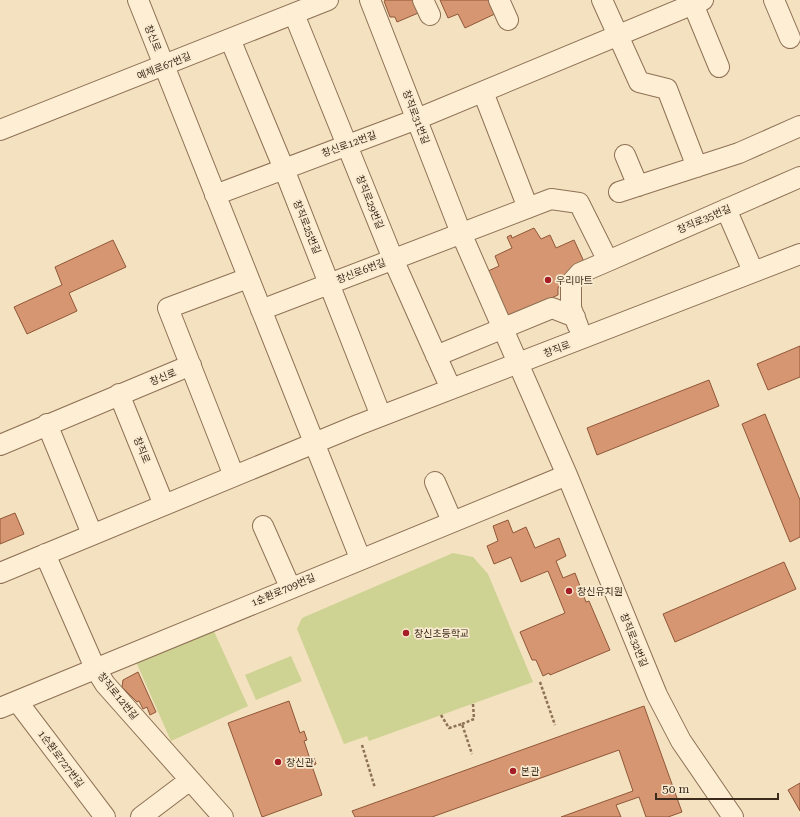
<svg xmlns="http://www.w3.org/2000/svg" width="800" height="817" font-family="'Roboto Serif','Noto Sans KR',serif">
  <rect width="100%" height="100%" fill="#f3e1c0"/>
  <path fill="#ced292" d="M453,553l20,4 15,17 45,108 -164,59 -2,-5 -23,8 -47,-115 5,-11z
    M212,627l36,79 -77,35 -35,-79z
    M291,656l11,25 -46,19 -11,-25z"/>
  <path fill="#d69671" stroke="#905738" d="M386,0h33l4,11 -26,11 -2,-5h-5l-6,-16z
    M440,0h53l6,12 -34,16 -7,-14 -10,4z
    M534,228l7,11 9,-4 6,13 18,-8 12,26 -22,10 -6,12v7l-51,23 -21,-46 13,-6 -4,-10 17,-8 -5,-11 4,-2 1,3z
    M113,240l13,27 -57,26 8,18 -50,23 -13,-27 48,-22 -7,-18z
    M800,346v31l-32,13 -11,-26z
    M709,380l10,26 -122,49 -10,-27z
    M765,414l35,86v37l-10,5 -48,-118z
    M15,513l9,21 -24,10v-25z
    M508,520l5,13 13,-6 9,21 24,-10 7,18 -10,5 7,17 12,-5 11,29 3,-1 21,49 -60,25 -1,-2 -6,3 -7,-16h-4l-12,-28 45,-19 -17,-42 -27,11 -10,-25 -17,7 -7,-18 11,-5 -5,-15z
    M784,562l12,27 -121,53 -12,-28z
    M138,672l18,40 -6,3 -3,-8 -4,2 -4,-8 -2,1 -15,-15 1,-7z
    M289,701l11,32 4,-2 3,9 -3,1 6,18 4,-1 2,6 -4,2 10,29 -60,22 -34,-94z
    M644,706l38,106 -14,5h-22l-7,-20 -23,8 5,12h-60l72,-26 -14,-41 -187,67h-77l-3,-6z
    M800,783v28l-12,-21z"/>
  <g fill="none" stroke-linecap="round" stroke-linejoin="round">
    <g stroke="#8e7155" stroke-width="22">
      <path id="minor" d="M138,0l222,558
        M370,0l91,233 106,242 90,220 24,46 52,76
        M423,0l7,15
        M499,0l9,20
        M602,0l37,82 28,7 30,78
        M774,0l16,38
        M693,4l26,63
        M294,14l99,245 58,130
        M230,39l54,130 97,247
        M483,92l45,116
        M0,130l328,-130
        M625,155l13,31
        M619,192l120,-39 61,-27
        M215,195l202,-76 286,-119
        M726,209l27,62
        M261,310l290,-111 28,4 29,58 192,-84
        M578,326l-7,-18v-25l9,-10 28,-12
        M436,356l116,-48 23,9
        M119,394l45,111
        M47,424l45,110
        M0,445l191,-80
        M234,476l-66,-168 80,-30
        M435,482l17,39
        M263,526l27,61
        M45,554l50,114 10,16 118,133
        M0,573l358,-148 442,-171
        M17,701l88,116
        M0,708l567,-233
        M141,817l49,-37"/>
    </g>
    <path stroke="#8e7155" stroke-width="2.5" stroke-dasharray="3 2" stroke-linecap="butt" d="M540,682l15,43
      M441,715l8,13 13,-4 10,30
      M462,724l12,-5 -1,-15
      M362,745l13,43"/>
    <use href="#minor" stroke="#fdeed4" stroke-width="20"/>
  </g>
  <g fill="#a51e26" stroke="#f9ebd0" stroke-width="1.5">
    <circle cx="548" cy="280" r="4"/>
    <circle cx="569" cy="591" r="4"/>
    <circle cx="406" cy="633" r="4"/>
    <circle cx="278" cy="762" r="4"/>
    <circle cx="513" cy="771" r="4"/>
  </g>
  <g text-anchor="middle" dominant-baseline="central" stroke-width="3.5" stroke-linejoin="round" paint-order="stroke">
    <g font-size="10" fill="#3c2a1c" stroke="#f9ebd0">
      <text transform="translate(153 38) rotate(68)">창신로</text>
      <text transform="translate(164 66) rotate(-22)">예체로67번길</text>
      <text transform="translate(416 117) rotate(69)">창직로31번길</text>
      <text transform="translate(349 144) rotate(-20)">창신로12번길</text>
      <text transform="translate(370 202) rotate(68)">창직로29번길</text>
      <text transform="translate(704 219) rotate(-23)">창직로35번길</text>
      <text transform="translate(307 227) rotate(68)">창직로25번길</text>
      <text transform="translate(361 271) rotate(-21)">창신로6번길</text>
      <text transform="translate(557 349) rotate(-21)">창직로</text>
      <text transform="translate(163 377) rotate(-22)">창신로</text>
      <text transform="translate(142 450) rotate(68)">창직로</text>
      <text transform="translate(283 590) rotate(-23)">1순환로709번길</text>
      <text transform="translate(634 640) rotate(68)">창직로32번길</text>
      <text transform="translate(118 696) rotate(51)">창직로12번길</text>
      <text transform="translate(61 759) rotate(53)">1순환로727번길</text>
    </g>
    <g font-size="10" fill="#3c2a1c" stroke="#f9ebd0" text-anchor="start">
      <text x="556" y="280">우리마트</text>
      <text x="577" y="591">창신유치원</text>
      <text x="414" y="633">창신초등학교</text>
      <text x="286" y="762">창신관</text>
      <text x="521" y="771">본관</text>
    </g>
  </g>
  <path d="M656 793v6h122v-6" fill="none" stroke="#3c2a1c" stroke-width="2"/>
  <text x="662" y="793" font-size="12" fill="#3c2a1c" stroke="#f9ebd0" stroke-width="3" paint-order="stroke">50 m</text>
</svg>
